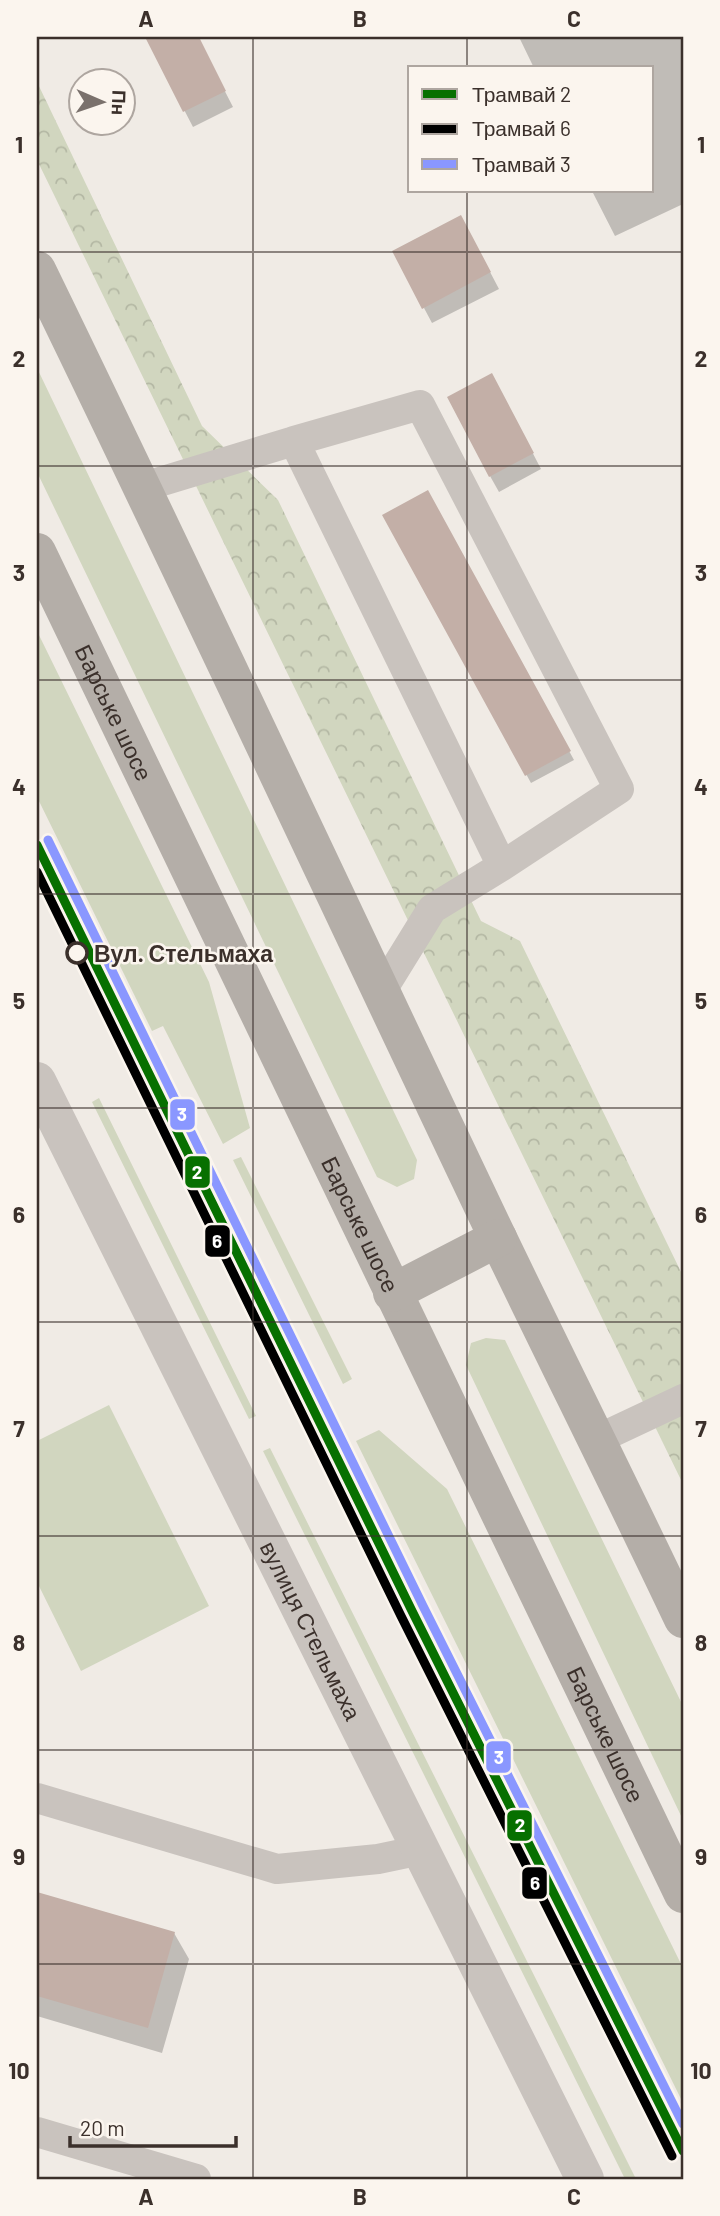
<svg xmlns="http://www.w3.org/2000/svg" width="720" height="2216" font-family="Barlow,sans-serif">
  <defs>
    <pattern id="forest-crowns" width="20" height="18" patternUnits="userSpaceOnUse" patternTransform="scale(1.75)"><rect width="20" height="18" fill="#d1d6bf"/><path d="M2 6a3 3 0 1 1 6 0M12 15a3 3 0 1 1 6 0" fill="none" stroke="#b4b8a4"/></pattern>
  </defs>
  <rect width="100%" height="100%" fill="#f0ebe5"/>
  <path fill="#d1d6bf" d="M37,368l380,792 -3,19 -17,8 -20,-10 -340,-705z
    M37,631l172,351 41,146 -27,16 -60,-118 -11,5 -115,-234z
    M99,1098l157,318 -7,3 -157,-317z
    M241,1157l111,222 -9,5 -110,-224z
    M486,1338l19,2 178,366v114l-217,-455 5,-22z
    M109,1405l100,201 -128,65 -44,-89v-141z
    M379,1430l68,59 236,479v135l-327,-662z
    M270,1448l366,731h-11l-362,-728z"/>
  <path fill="url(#forest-crowns)" d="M37,82l165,344 76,74 203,421 39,20 163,335v208l-646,-1324z"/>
  <path fill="#0003" d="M175,37h22l36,70 -40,20 -41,-79z
    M519,37h164v167l-68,32 -23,-45h60v-123h-118z
    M469,232l30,57 -67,34 -8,-15z
    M500,390l41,79 -42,23 -9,-16z
    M427,492l147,268 -43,23 -147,-267z
    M37,1894l137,39 15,26 -27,94 -125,-37z"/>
  <path fill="#c3afa7" d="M145,37h54l27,54 -43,21z
    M461,215l30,57 -69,37 -30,-58z
    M492,373l42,80 -45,24 -42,-80z
    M428,490l143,261 -46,25 -143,-261z
    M37,1892l138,40 -27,96 -111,-32z"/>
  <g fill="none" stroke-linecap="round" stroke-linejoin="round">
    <path stroke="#c9c3be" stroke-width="30" d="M294,441l126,-36 199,384 -117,77
      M143,487l151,-46 208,425 -70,43 -50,81
      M598,1439l85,-40
      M37,1798l240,71 101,-10 43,-9
      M37,2132l159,47"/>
    <path stroke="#c9c3be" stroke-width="38" id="s1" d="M37,1081l548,1098"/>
    <g stroke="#b4aea8" stroke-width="38">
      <path d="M37,270c156,320 306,643 459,964 62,129 126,256 187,385"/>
      <path id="s2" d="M37,552l646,1342"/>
      <path d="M392,1293l106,-55"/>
    </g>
    <g stroke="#fbf5ee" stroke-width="14">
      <path id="tram-1" d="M37,845l375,766 271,540"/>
    </g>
    <g stroke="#fbf5ee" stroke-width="14">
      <path id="tram-2" d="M37,872l364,744 271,540"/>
    </g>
    <g stroke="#fbf5ee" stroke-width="14">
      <path id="tram-3" d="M48,840l375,766 260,518"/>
    </g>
    <use href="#tram-1" stroke="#077000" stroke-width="9"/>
    <use href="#tram-2" stroke="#000" stroke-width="9"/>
    <use href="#tram-3" stroke="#8a97ff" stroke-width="9"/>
  </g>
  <path fill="none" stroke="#3b302b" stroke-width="2" stroke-opacity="0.55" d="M253,37v2142M467,37v31M467,191v1988M37,252h646M37,466h646M37,680h646M37,894h646M37,1108h646M37,1322h646M37,1536h646M37,1750h646M37,1964h646"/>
  <circle fill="#fbf5ee" stroke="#3b302b" stroke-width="3.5" cx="77" cy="953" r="10"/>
  <g text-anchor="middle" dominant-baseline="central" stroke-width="5" stroke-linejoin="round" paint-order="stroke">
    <g font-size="23" fill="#3b302b" stroke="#fbf5ee">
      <text stroke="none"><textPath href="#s2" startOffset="178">Барське шосе</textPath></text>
      <text stroke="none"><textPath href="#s2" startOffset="746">Барське шосе</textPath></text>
      <text stroke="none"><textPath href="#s1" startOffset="614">вулиця Стельмаха</textPath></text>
      <text stroke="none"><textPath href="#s2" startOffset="1312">Барське шосе</textPath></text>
    </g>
    <g font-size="23" font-weight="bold" fill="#3b302b" stroke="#fbf5ee" text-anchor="start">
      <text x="94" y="953">Вул. Стельмаха</text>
    </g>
  </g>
  <g stroke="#fbf5ee" stroke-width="2.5">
    <rect x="169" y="1098" width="27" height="33" rx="7" fill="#8a97ff"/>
    <rect x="184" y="1155" width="27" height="34" rx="7" fill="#077000"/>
    <rect x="204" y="1224" width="27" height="34" rx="7" fill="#000"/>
    <rect x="485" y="1740" width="27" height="34" rx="7" fill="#8a97ff"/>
    <rect x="506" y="1809" width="27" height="33" rx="7" fill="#077000"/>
    <rect x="521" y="1866" width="27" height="34" rx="7" fill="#000"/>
  </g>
  <g font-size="19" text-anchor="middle" font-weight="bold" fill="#fff">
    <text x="182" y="1121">3</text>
    <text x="197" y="1179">2</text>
    <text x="217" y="1248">6</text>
    <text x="499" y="1764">3</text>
    <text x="520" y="1832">2</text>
    <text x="535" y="1890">6</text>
  </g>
  <rect width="720" height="2216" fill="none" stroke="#fbf5ee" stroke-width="77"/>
  <rect x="408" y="66" width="245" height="126" fill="#fbf5ee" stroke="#aea6a0" stroke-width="2"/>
  <rect x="422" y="89" width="35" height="10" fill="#077000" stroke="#aea6a0" stroke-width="2"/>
  <text x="472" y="102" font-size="21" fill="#3b302b">Трамвай 2</text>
  <rect x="422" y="124" width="35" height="10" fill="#000000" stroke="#aea6a0" stroke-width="2"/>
  <text x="472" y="136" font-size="21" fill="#3b302b">Трамвай 6</text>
  <rect x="422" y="159" width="35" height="10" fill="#8a97ff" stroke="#aea6a0" stroke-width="2"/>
  <text x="472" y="172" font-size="21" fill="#3b302b">Трамвай 3</text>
  <g transform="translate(102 102) rotate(92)"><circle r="33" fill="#fbf5ee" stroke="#aea6a0" stroke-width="2"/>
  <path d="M0-5L12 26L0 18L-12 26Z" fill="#7a716c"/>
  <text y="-10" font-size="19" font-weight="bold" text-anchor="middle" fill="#3b302b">Пн</text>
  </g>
  <path d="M70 2136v10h166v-10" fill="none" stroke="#3b302b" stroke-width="3.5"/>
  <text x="80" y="2136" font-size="21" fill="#3b302b" stroke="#fbf5ee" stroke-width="5" paint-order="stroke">20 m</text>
  <rect x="38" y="38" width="644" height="2140" fill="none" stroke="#3b302b" stroke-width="2.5"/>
  <g font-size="23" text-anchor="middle" font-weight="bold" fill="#3b302b">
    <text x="146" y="27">A</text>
    <text x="360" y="27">B</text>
    <text x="574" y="27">C</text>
    <text x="19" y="153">1</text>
    <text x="701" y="153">1</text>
    <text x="19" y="367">2</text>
    <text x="701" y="367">2</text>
    <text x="19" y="581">3</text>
    <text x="701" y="581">3</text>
    <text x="19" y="795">4</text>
    <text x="701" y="795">4</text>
    <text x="19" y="1009">5</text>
    <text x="701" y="1009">5</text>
    <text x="19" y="1223">6</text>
    <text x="701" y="1223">6</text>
    <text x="19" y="1437">7</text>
    <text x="701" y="1437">7</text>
    <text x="19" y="1651">8</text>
    <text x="701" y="1651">8</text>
    <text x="19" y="1865">9</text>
    <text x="701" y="1865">9</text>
    <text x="19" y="2079">10</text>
    <text x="701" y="2079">10</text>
    <text x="146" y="2205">A</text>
    <text x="360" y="2205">B</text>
    <text x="574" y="2205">C</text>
  </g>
</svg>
